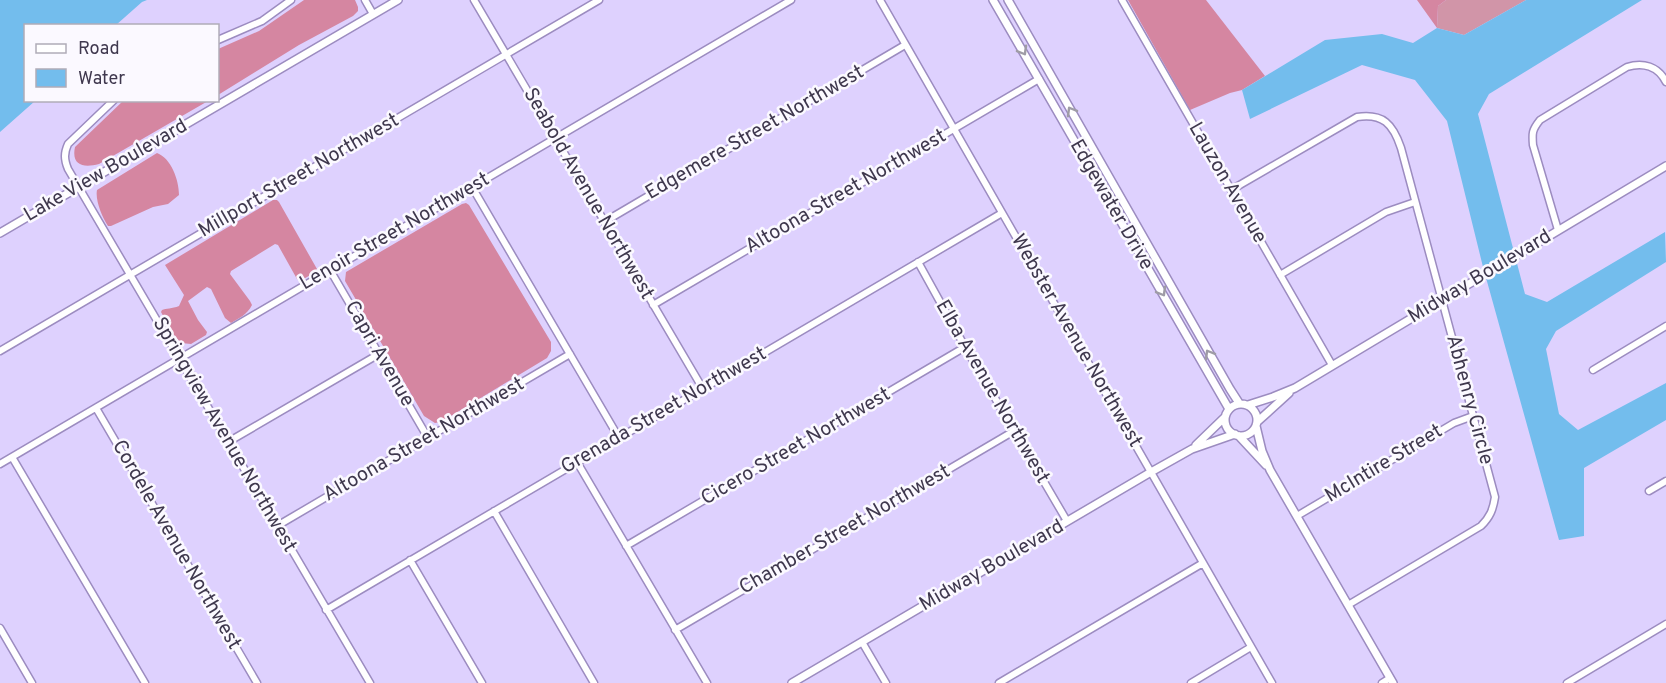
<svg xmlns="http://www.w3.org/2000/svg" width="1666" height="683" font-family="Overpass,sans-serif">
  <rect width="100%" height="100%" fill="#ded1fe"/>
  <path fill="#d195a8" d="M1446,0h80l-62,35 -27,-7 1,-22z"/>
  <path fill="#d586a1" d="M304,0h51l3,7v4l-5,5 -54,29 -81,50v-46l41,-18z
    M1128,0h78l59,76 -23,14 -12,3 -40,17z
    M1417,0h29l-8,6 -1,22z
    M124,100h84v1l-109,63c-15,4 -28,2 -24,-17z
    M157,153c14,5 22,27 22,42l-11,9 -15,3 -42,19h-3c-6,-9 -13,-26 -11,-36z
    M273,200h4l2,2 38,67 -3,4 -14,8 -3,-2 -19,-34 -3,-1 -44,27 -1,3 20,27 2,4c-5,10 -13,13 -21,18l-6,-5 -14,-29 -4,-2 -19,14 10,19 9,12 -1,3 -15,9 -10,-1 -8,-9 -12,-22 1,-2c4,-2 10,-1 17,-4l5,-11 -19,-30z
    M466,203l3,2 82,137v9l-4,7 -106,64 -6,1 -11,-7 -79,-135 1,-9 116,-68z"/>
  <path fill="#73bded" d="M0,0h147l-5,2 -26,23 -90,1v74l9,1 -35,31z
    M1526,0h116l-153,94 -11,20 47,180 22,8 118,-70 1,30 -110,69 -10,18 13,65 19,16 88,-47v37l-82,48v68l-25,4 -76,-273 -36,-146 -32,-41 -53,-15 -112,54 -8,-29 83,-50 57,-6 31,9 24,-15 27,7z"/>
  <g fill="none" stroke-linecap="round" stroke-linejoin="round">
    <g stroke="#9c8cc0" stroke-width="9">
      <path id="minor" d="M365,0l8,14
        M474,0l229,389
        M880,0l392,683
        M1122,0l210,365
        M218,40l44,-19 29,-21
        M114,100l-46,44c-4,9 -4,15 0,25l302,514
        M472,187l147,251
        M1231,190l126,-73c26,-4 36,7 44,31l94,349c-2,13 -5,20 -14,29l-133,79
        M604,222l301,-177
        M1558,230l-25,-85c-1,-12 -1,-15 7,-25l87,-53c16,-5 31,-1 39,15
        M918,262l47,85 102,174
        M330,270l98,168
        M1280,275l106,-63 29,-10
        M653,305l386,-226
        M0,351l599,-351
        M1593,370l73,-44
        M96,408l161,275
        M228,442l151,-88
        M12,457l133,226
        M577,462l130,221
        M0,464l791,-464
        M1649,491l17,-10
        M494,511l100,172
        M1297,516l157,-93 19,-7
        M277,526l293,-172
        M626,546l339,-199
        M410,560l72,123
        M326,610l676,-397
        M0,628l32,55
        M675,630l339,-199
        M862,642l24,41
        M999,683l204,-120
        M1191,683l60,-36
        M1382,683l8,-5
        M1567,683l99,-59"/>
    </g>
    <g stroke="#9c8cc0" stroke-width="10">
      <path id="tertiary" d="M993,0l236,409
        M1008,0l222,389 9,14
        M0,233l398,-233
        M1225 420a16 16 0 1 1 32 0a16 16 0 1 1-32 0Z
        M1248,405l25,-8 22,-9 371,-222
        M1257,422l32,-29
        M1256,426l6,25 8,19 123,213
        M1239,436l27,29
        M1196,445l29,-28
        M792,683l359,-211 41,-23 43,-15"/>
    </g>
    <use href="#minor" stroke="#fff" stroke-width="6"/>
    <use href="#tertiary" stroke="#fff" stroke-width="7"/>
  </g>
  <defs><path id="oneway-chevron" d="M-2-3.5L2.5 0L-2 3.5" fill="none" stroke-width="1.6" stroke-linecap="round" stroke-linejoin="round" transform="scale(1.5)"/></defs>
  <g stroke="#9f9ca6">
    <use href="#oneway-chevron" transform="translate(1023 51) rotate(60)"/>
    <use href="#oneway-chevron" transform="translate(1071 111) rotate(-120)"/>
    <use href="#oneway-chevron" transform="translate(1162 292) rotate(60)"/>
    <use href="#oneway-chevron" transform="translate(1209 354) rotate(-120)"/>
  </g>
  <g text-anchor="middle" dominant-baseline="central" stroke-width="5" stroke-linejoin="round" paint-order="stroke">
    <g font-size="20" fill="#3f384e" stroke="#fbf9ff">
      <text transform="translate(755 133) rotate(-30)">Edgemere Street Northwest</text>
      <text transform="translate(106 171) rotate(-30)">Lake View Boulevard</text>
      <text transform="translate(299 176) rotate(-30)">Millport Street Northwest</text>
      <text transform="translate(1227 183) rotate(60)">Lauzon Avenue</text>
      <text transform="translate(846 192) rotate(-30)">Altoona Street Northwest</text>
      <text transform="translate(588 194) rotate(60)">Seabold Avenue Northwest</text>
      <text transform="translate(1111 205) rotate(60)">Edgewater Drive</text>
      <text transform="translate(395 232) rotate(-30)">Lenoir Street Northwest</text>
      <text transform="translate(1480 277) rotate(-31)">Midway Boulevard</text>
      <text transform="translate(1076 341) rotate(60)">Webster Avenue Northwest</text>
      <text transform="translate(379 354) rotate(60)">Capri Avenue</text>
      <text transform="translate(992 392) rotate(60)">Elba Avenue Northwest</text>
      <text transform="translate(1469 400) rotate(75)">Abhenry Circle</text>
      <text transform="translate(664 411) rotate(-30)">Grenada Street Northwest</text>
      <text transform="translate(224 435) rotate(60)">Springview Avenue Northwest</text>
      <text transform="translate(424 440) rotate(-30)">Altoona Street Northwest</text>
      <text transform="translate(796 447) rotate(-30)">Cicero Street Northwest</text>
      <text transform="translate(1384 464) rotate(-31)">McIntire Street</text>
      <text transform="translate(845 530) rotate(-30)">Chamber Street Northwest</text>
      <text transform="translate(176 545) rotate(60)">Cordele Avenue Northwest</text>
      <text transform="translate(992 566) rotate(-30)">Midway Boulevard</text>
    </g>
  </g>
  <rect x="24" y="24" width="195" height="78" fill="#fbf9ff" stroke="#b0acb8" stroke-width="1.5"/>
  <rect x="36" y="44" width="30" height="9" fill="#ffffff" stroke="#b0acb8" stroke-width="1.5"/>
  <text x="78" y="54" font-size="18" fill="#3f384e">Road</text>
  <rect x="36" y="69" width="30" height="18" fill="#73bded" stroke="#b0acb8" stroke-width="1.5"/>
  <text x="78" y="84" font-size="18" fill="#3f384e">Water</text>
</svg>
